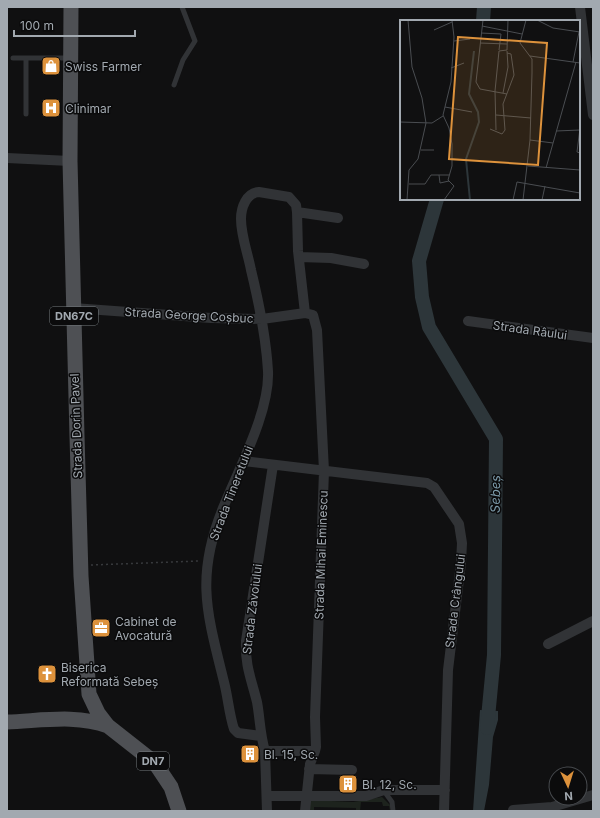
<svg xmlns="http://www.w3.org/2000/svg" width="600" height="818" font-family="Inter,sans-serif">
  <rect width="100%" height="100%" fill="#101011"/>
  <path fill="#1d231d" d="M382,797l8,8v6l-1,-5h-6l-1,-4h-21l-1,9h-4v-3l-42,-1v4h-4v-11l43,2z"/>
  <path fill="#2d363a" d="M480,710l18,1v9l-5,17 -4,48 -5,26h-11z"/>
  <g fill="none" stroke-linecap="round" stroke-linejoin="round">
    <path stroke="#2d363a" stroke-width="14" d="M483,21l1,-14
      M437,199l-18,62 3,36 7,30 67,112 -2,216 -7,73"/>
    <path stroke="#37393c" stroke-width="1.5" stroke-dasharray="2 3" stroke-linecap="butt" d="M91,565l108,-4"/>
    <path stroke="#313336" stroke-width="5" d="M13,58h57
      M174,85l9,-25 12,-19 -13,-34
      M26,114v-56
      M384,791l8,11 1,9"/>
    <path stroke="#313336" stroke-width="10" d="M580,7l13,108
      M7,158l63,3
      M297,212l41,6
      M299,257l32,1 33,6
      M73,308l138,10 51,1 43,-6
      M468,321l125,17
      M244,461l183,22 7,4 25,37 3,19 -1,20 -13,107 -4,141
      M548,644l45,-23
      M261,736l-23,-3 -4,-4c-5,-15 -6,-32 -10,-47 -17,-69 -29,-105 -1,-174 15,-38 47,-96 45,-137 -2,-35 -9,-68 -17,-101 -3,-16 -10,-34 -10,-51 0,-11 5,-26 18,-27l30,5 7,8 1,7 1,39 7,62 8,2 4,15 7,141 -9,246 1,30 -1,4h-50l2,60
      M265,751c-5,-16 -5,-33 -8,-49 -6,-24 -12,-36 -11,-61l27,-176
      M309,769l43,1
      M267,796h99l18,-6h61
      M513,810l39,-3 41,-12
      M305,811l5,-47 5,-13"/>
    <path stroke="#4e5054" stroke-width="15" d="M71,7l-1,154 7,275 4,140 8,118 9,19 10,13 47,37 16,24 8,24
      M7,722c33,-1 69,-8 101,4"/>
  </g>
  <defs>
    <g id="shop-square" transform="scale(1)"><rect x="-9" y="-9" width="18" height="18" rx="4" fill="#dd923c" stroke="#0b0b0c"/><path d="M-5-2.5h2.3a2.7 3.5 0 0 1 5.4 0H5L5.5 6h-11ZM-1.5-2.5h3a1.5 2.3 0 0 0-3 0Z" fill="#fff"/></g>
    <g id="hospital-square" transform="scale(1)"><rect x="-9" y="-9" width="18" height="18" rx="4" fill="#dd923c" stroke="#0b0b0c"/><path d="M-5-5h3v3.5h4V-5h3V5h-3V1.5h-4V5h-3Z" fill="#fff"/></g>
    <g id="office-square" transform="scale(1)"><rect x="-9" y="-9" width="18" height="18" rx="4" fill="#dd923c" stroke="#0b0b0c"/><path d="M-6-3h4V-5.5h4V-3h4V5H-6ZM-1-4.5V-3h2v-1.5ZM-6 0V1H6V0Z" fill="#fff"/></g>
    <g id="church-square" transform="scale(1)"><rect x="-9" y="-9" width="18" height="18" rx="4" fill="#dd923c" stroke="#0b0b0c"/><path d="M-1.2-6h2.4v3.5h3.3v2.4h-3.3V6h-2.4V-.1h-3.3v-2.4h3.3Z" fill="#fff"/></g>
    <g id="building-square" transform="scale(1)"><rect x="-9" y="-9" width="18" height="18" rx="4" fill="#dd923c" stroke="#0b0b0c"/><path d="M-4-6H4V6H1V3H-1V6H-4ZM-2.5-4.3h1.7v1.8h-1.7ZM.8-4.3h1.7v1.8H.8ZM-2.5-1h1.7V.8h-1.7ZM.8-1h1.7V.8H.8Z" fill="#fff"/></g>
  </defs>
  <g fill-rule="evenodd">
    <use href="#shop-square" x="51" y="66"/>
    <use href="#hospital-square" x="51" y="108"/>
    <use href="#office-square" x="101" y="628"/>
    <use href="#church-square" x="47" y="674"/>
    <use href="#building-square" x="250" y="754"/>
    <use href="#building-square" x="348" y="784"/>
  </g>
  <g text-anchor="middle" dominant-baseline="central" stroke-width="3" stroke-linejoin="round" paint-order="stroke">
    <g fill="#0b0b0c" stroke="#757a7f" stroke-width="1">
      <rect x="50" y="307" width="48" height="18" rx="3"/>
      <rect x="137" y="752" width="32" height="18" rx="3"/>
    </g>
    <g font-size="11" font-weight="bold" fill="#a2a9b0">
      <text x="74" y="316">DN67C</text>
      <text x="153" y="761">DN7</text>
    </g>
    <g font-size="12" fill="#a2a9b0" stroke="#0b0b0c" text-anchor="start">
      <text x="65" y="66">Swiss Farmer</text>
      <text x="65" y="108">Clinimar</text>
      <text x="115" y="621">Cabinet de<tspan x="115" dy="14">Avocatură</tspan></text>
      <text x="61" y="667">Biserica<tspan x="61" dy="14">Reformată Sebeș</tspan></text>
      <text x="264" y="754">Bl. 15, Sc.</text>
      <text x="362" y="784">Bl. 12, Sc.</text>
    </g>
    <g font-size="12" fill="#a2a9b0" stroke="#0b0b0c">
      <text transform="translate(189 315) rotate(3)">Strada George Coșbuc</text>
      <text transform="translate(530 330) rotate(8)">Strada Râului</text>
      <text transform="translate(76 426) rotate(-92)">Strada Dorin Pavel</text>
      <text transform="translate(231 493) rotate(-69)">Strada Tineretului</text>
      <text transform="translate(321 555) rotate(-88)">Strada Mihai Eminescu</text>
      <text transform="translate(455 601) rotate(-83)">Strada Crângului</text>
      <text transform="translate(252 609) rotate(-83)">Strada Zăvoiului</text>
    </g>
    <g font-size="13" font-style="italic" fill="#7c9aa9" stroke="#0b0b0c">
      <text transform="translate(495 494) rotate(-89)">Sebeș</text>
    </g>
  </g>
  <g transform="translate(400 20)">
    <rect width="180" height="180" fill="#101011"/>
    <path fill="none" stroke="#2d363a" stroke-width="2" d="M70,180l-4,-41 13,-37 -1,-10 -9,-18 5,-43"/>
    <path fill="none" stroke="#4a4d51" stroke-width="1" d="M91,0h-8l-7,62 4,7 27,5M137,0l16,8 27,4M82,6l40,8M34,10l18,-8M81,13l20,1 -2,16M54,21l16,-2M80,23l27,1M130,36l50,7M173,42l6,-30M51,48l13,-5M103,73l5,-26 -1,-16M45,87l27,5M96,95l35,3M0,102l32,1 11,-7M180,108l-3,24 3,1M90,109l12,5 3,-4 -2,-26 11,-29 -3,-21 -4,-1M96,110l-1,-39 4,-40 8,-1 1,-30M156,111l24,-1M130,120l23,3M21,130h13M128,146l52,4M146,148l30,-106M39,155l1,8 9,-2M9,164h16l6,-9h18M7,180l2,-30 9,-11 8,-36 -4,-25 -10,-31 -4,-47M44,180l10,-14 -6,-6 4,-14v-22l-3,-16 -6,-13 8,-33 3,-45 -2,-17M113,180l4,-18 63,11M123,180l7,-60 2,-67v-14l-12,-16 6,-23M142,180l3,-14"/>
    <path fill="#dd923c" fill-opacity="0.15" stroke="#dd923c" stroke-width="2" d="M58,17l89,6 -9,122 -89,-6z"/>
    <rect width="180" height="180" fill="none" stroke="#a2a9b0" stroke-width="2"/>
  </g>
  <rect width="600" height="818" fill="none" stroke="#a2a9b0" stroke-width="16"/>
  <g transform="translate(568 786) rotate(176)"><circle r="19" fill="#0b0b0c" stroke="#474a4e"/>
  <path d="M0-3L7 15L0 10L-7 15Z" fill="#dd923c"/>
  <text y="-6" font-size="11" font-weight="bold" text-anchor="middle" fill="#a2a9b0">N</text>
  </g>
  <path d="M14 30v6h121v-6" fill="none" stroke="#a2a9b0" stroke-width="2"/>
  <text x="20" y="30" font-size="12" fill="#a2a9b0" stroke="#0b0b0c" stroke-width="3" paint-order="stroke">100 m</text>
</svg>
